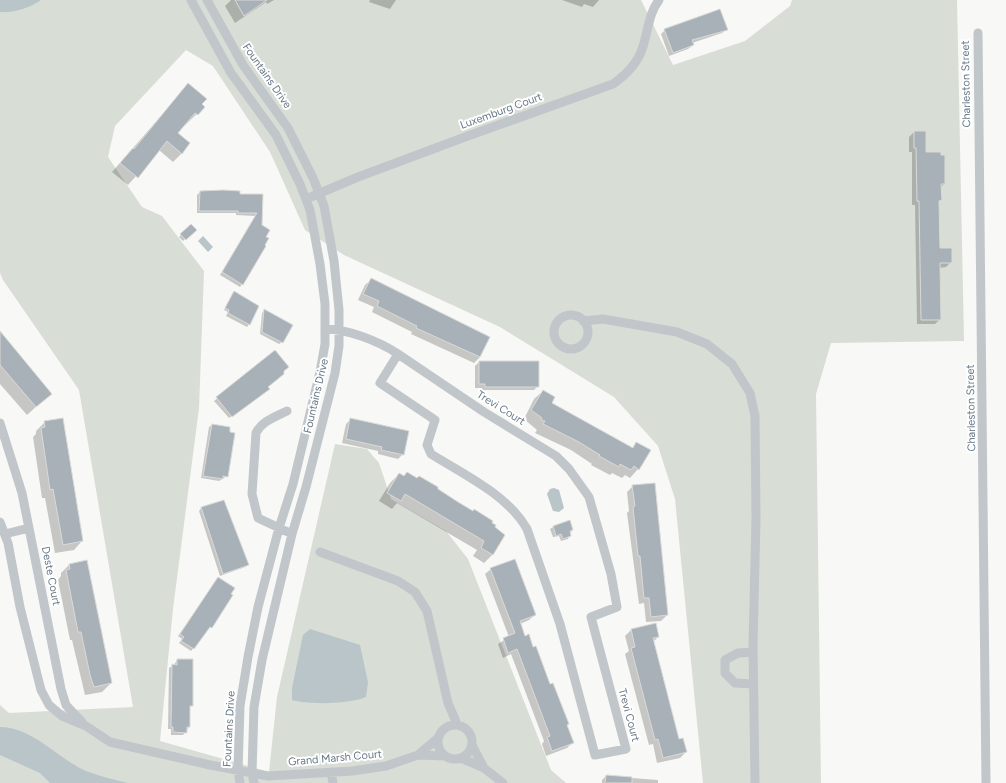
<svg xmlns="http://www.w3.org/2000/svg" width="1006" height="783" font-family="Figtree,sans-serif">
  <rect width="100%" height="100%" fill="#f8f8f6"/>
  <path fill="#d8ddd5" d="M0,0h641l32,65 72,-24 45,-35 2,-6h165l7,341 -133,2 -15,51 5,389h-118l-28,-284 -17,-53 -44,-49 -114,-70 -156,-72 -39,-25 -35,-78 -57,-86 -27,-16 -71,76 -7,31 34,50 20,9 42,55 -5,137 -26,201 -13,132 109,31 8,-75 58,-253 32,5 12,14 12,36 55,32 22,28 83,211 15,13h-566v-78l9,8 124,-6 -54,-317 -76,-110 -3,-7z"/>
  <path fill="#b9c5c9" d="M0,0h41c-11,8 -27,13 -41,12z
    M203,236l10,11 -5,5 -10,-11z
    M554,488l5,2 5,18 -5,4 -6,-1 -6,-17 3,-5z
    M310,629l50,16 8,37 -2,15c-16,7 -57,8 -74,3v-12l11,-53z
    M0,727c33,0 58,32 86,44 13,5 28,9 42,12h-78l-10,-10 -40,-18z"/>
  <path fill="#0003" d="M231,0h43l-7,4 -1,-2 -31,21 -10,-17z
    M370,0h26l-6,9 -21,-7z
    M562,0h37l-6,7 -9,-3 -2,3z
    M727,29l-5,4 -30,10 1,2 -5,4 -19,7 -8,-22 4,-4z
    M188,85l16,22 -27,26 5,20 -9,9 -14,-12 -31,35 -16,-13z
    M914,132l11,21 19,31 -4,4 1,12 -3,2 1,47 12,13 -5,5 -7,1 1,51 -5,5h-18l-2,-119h-3v-53h-3v-15z
    M200,192l62,3 -1,31 -19,58 -2,3 -20,-12 35,-59 -19,-1v-2h-39v-18z
    M191,225l4,5 -12,11 -4,-4z
    M371,280l118,57 -9,20 -6,6 -63,-29 1,-2 -40,-20 2,-5 -16,-7 7,-15z
    M232,295l17,29 -2,3 -21,-11 2,-4 -4,-2z
    M265,310l17,32 -3,2 -19,-10 2,-21z
    M0,333l50,61 -23,21 -27,-31z
    M275,351l8,20 -16,16 -1,4 -37,27 -15,-17z
    M479,362l59,24 -4,4h-52v-2h-7v-22z
    M543,391l8,12 80,46 5,-6 2,26 -8,9 -5,-3 -3,3 -10,-5 -2,2 -19,-10 1,-1 -21,-14 -36,-17 2,-3 -13,-11 10,-20z
    M350,420l53,34 -5,5 -20,-5v-3l-36,-8 4,-19z
    M45,422l37,119 -8,9 -19,3 -10,-55h-3l-9,-61 3,-3v-3z
    M212,425l15,51 -8,5 -18,-3 8,-51z
    M399,474l37,15 37,23 20,42 -9,9 -11,-7 4,-6 -80,-47 -5,6 -13,-8 11,-18z
    M654,484l13,131 -6,6 -15,1 -2,-19 -5,1 -12,-91 2,-2 -2,-19 6,-6z
    M201,508l47,57 -3,2 -25,9 -21,-65z
    M569,521l3,9 -4,9 -7,2 -2,-5 -6,1 -3,-8 3,-2z
    M69,565l42,118 -9,9 -17,3 -13,-55h-2l-12,-60 3,-4v-3z
    M491,569l44,46 -6,5 -9,4 5,13 8,11 40,94 -6,6 -21,8 -4,-12 2,-3 -33,-87 -8,4 -5,-14 11,-7 -24,-63z
    M216,581l5,32 -30,38 -12,-8 3,-4 -4,-3z
    M655,624l3,13 -5,5 25,98 8,12 -6,6 -23,5 -4,-19 -4,1 -24,-91 4,-3 -4,-15 6,-6z
    M177,660l15,45 -3,4v18l-6,8h-12v-6h-3l1,-61 5,-3z
    M606,776l52,4v3h-56v-3z"/>
  <path fill="#a8b1b7" stroke="#dadad8" d="M235,0h32l-23,16z
    M720,9l8,21 -36,10 2,5 -21,8 -9,-24z
    M188,83l19,16 -5,5 3,3 -7,8 -3,-2 -17,20 12,10 -8,11 -15,-13 -29,37 -18,-15 13,-15 1,1z
    M914,131h12v21h15v3h4v29h-4l1,16 -3,1 1,47h12v15h-12l1,57h-20l-2,-119h-2l-1,-53h-2z
    M223,190l17,1v3h23l-1,31 8,5 -4,7 3,1 -4,7 1,1 -23,39 -21,-13 35,-59h-19v-2h-39l1,-20z
    M191,224l6,6 -11,10 -6,-6z
    M371,278l119,59 -10,20 -64,-29 1,-2 -40,-20 2,-5 -16,-7z
    M234,291l25,15 -9,19 -22,-12 1,-3 -4,-2z
    M264,309l29,16 -10,18 -21,-11z
    M0,331l52,63 -16,13 -36,-42z
    M275,350l14,17 -5,4v3l-16,13 2,2 -38,28 -16,-20z
    M479,361h60v26h-54v-3h-6z
    M543,390l12,7 -3,6 81,45 3,-6 15,8 -12,20 -5,-4 -3,4 -11,-6 -1,3 -20,-11 1,-1 -21,-13 -36,-18 2,-3 -4,-1 1,-2 -11,-8z
    M63,418l20,123 -20,4 -10,-56 -3,1 -9,-62 4,-1 -1,-6z
    M350,418l59,13 -5,24 -23,-5 1,-3 -36,-8z
    M212,424l18,3v5l5,1 -7,44 -5,-1v3l-20,-3z
    M407,472l10,6 2,-2 19,11v2l20,13 15,9 1,-2 19,12 -1,2 4,2 -1,2 10,8 -12,20 -12,-7 3,-7 -79,-47 -4,7 -14,-8 12,-20 5,3z
    M655,483l13,132 -17,2 -2,-19h-5l-4,-42h-2l-5,-49 2,-1 -3,-21z
    M224,500l25,65 -26,9 -22,-67z
    M570,520l3,10 -3,1 1,5 -8,3 -2,-5 -5,2 -3,-10z
    M515,559l21,56 -16,6 5,15 4,-2 4,13 3,-1 14,38 3,-1 16,41 -2,1 7,18 -22,8 -5,-14 3,-1 -33,-87 -9,4 -5,-15 12,-5 -25,-65z
    M87,560l25,123 -18,4 -4,-12 -9,-43h-3l-12,-62 4,-1 -1,-5z
    M218,577l17,11 -4,6 2,1 -21,33 -2,-1 -16,22 -13,-8 3,-4 -4,-3z
    M656,623l3,14 -6,1 26,101 4,-1 4,14 -24,6 -5,-19 -3,1 -24,-92 4,-1 -4,-18z
    M177,659h16v47h-3v21h-3v6l-14,-1v-5h-2l1,-63 5,1z
    M606,775l26,2v6h-27z"/>
  <g fill="none" stroke-linecap="round" stroke-linejoin="round">
    <path stroke="#c1c6ca" stroke-width="9" d="M191,0l40,73 45,62 24,49 10,26 10,54 5,40v40l-5,28 -27,112 -14,44 -21,79 -10,50 -8,49 -2,65 2,12
      M207,0l36,65 45,63 25,50 11,28 10,55 5,49v36l-4,27 -29,114 -14,47 -30,126 -8,47 -2,66 2,10
      M978,33l8,750
      M306,199l52,-22 107,-40 148,-53c17,-12 28,-25 32,-45 4,-15 5,-27 14,-39
      M554 332a17 17 0 1 1 34 0a17 17 0 1 1-34 0Z
      M583,321l20,-2 74,13 30,12 25,20 18,29 5,23 1,103 -3,126 2,138
      M325,329c22,0 54,12 73,25l86,58 72,44 13,13 20,28 22,77 6,33 -26,10 35,132 -31,6 -35,-131 -33,-95c-19,-34 -64,-55 -96,-75l-4,-9 8,-25 -55,-37 18,-29
      M287,411c-12,6 -25,10 -31,22l-4,61 6,24 34,16
      M0,423l22,70 39,196 5,16 16,17
      M0,522l8,21 12,64 21,83 8,15 13,11 24,10 24,16 100,23 58,11 84,-5 34,-5 32,-11 19,-16
      M5,534l24,-6
      M320,552l78,29 17,11 12,19 21,92 9,21
      M753,652l-15,1 -13,7v13l10,10 18,1
      M438 742a17 17 0 1 1 34 0a17 17 0 1 1-34 0Z
      M472,745l12,23
      M418,755l28,1
      M461,758l23,10 19,15
      M331,772l2,11"/>
  </g>
  <g text-anchor="middle" dominant-baseline="central" stroke-width="4" stroke-linejoin="round" paint-order="stroke">
    <g font-size="11" fill="#677987" stroke="#fff">
      <text transform="translate(267 76) rotate(55)">Fountains Drive</text>
      <text transform="translate(966 84) rotate(-91)">Charleston Street</text>
      <text transform="translate(501 111) rotate(-20)">Luxemburg Court</text>
      <text transform="translate(316 396) rotate(-77)">Fountains Drive</text>
      <text transform="translate(501 408) rotate(32)">Trevi Court</text>
      <text transform="translate(971 408) rotate(-91)">Charleston Street</text>
      <text transform="translate(51 576) rotate(79)">Deste Court</text>
      <text transform="translate(629 715) rotate(75)">Trevi Court</text>
      <text transform="translate(229 729) rotate(-87)">Fountains Drive</text>
      <text transform="translate(335 758) rotate(-5)">Grand Marsh Court</text>
    </g>
  </g>
</svg>
